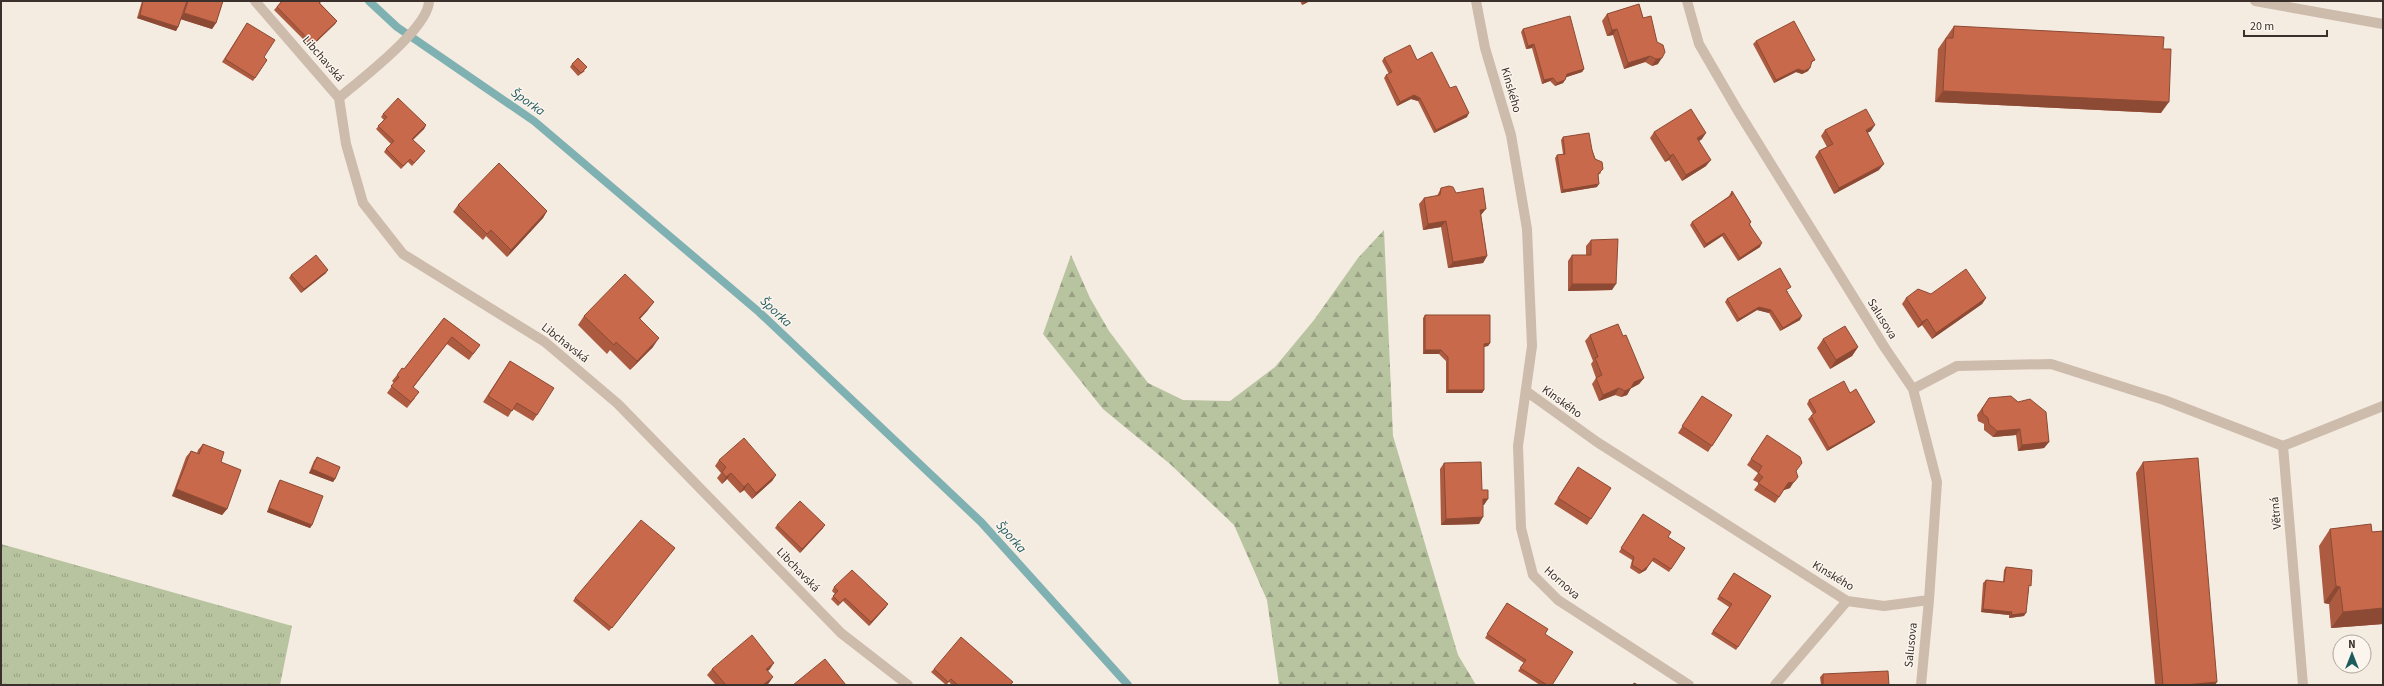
<svg xmlns="http://www.w3.org/2000/svg" width="2384" height="686" font-family="'Source Sans 3',sans-serif">
  <defs>
    <pattern id="grass-tufts" width="24" height="20" patternUnits="userSpaceOnUse"><rect width="24" height="20" fill="#b8c4a0"/><path d="M3 7l-1-3M5 7V3M7 7l1-3M15 17l-1-3M17 17v-4M19 17l1-3" fill="none" stroke="#97a083"/></pattern>
    <pattern id="forest-firs" width="22" height="20" patternUnits="userSpaceOnUse"><rect width="22" height="20" fill="#b8c4a0"/><path d="M5 1l3.5 6h-7zM16 11l3.5 6h-7z" fill="#97a083"/></pattern>
  </defs>
  <rect width="100%" height="100%" fill="#f4ebe1"/>
  <path fill="url(#grass-tufts)" d="M1,544l291,82 -12,59h-279z"/>
  <path fill="url(#forest-firs)" d="M1384,230l9,206 65,219 18,30h-197l-12,-85 -33,-75 -64,-61 -67,-55 -60,-75 28,-79 19,43 19,33 39,52 35,17 47,1 45,-34 39,-47 44,-62z"/>
  <g fill="none" stroke-linecap="round" stroke-linejoin="round">
    <path stroke="#7fb0b2" stroke-width="8" d="M369,1l28,26 137,94 225,191 222,210 147,163"/>
    <path stroke="#cdbbac" stroke-width="10" d="M255,1l84,97 7,46 17,59 40,51 142,88 73,62 223,229 67,52
      M1476,1l9,47 26,87 16,94 5,117 -14,100 3,82 12,47 25,25 131,85
      M1687,1l12,43 39,67 147,237 28,41 24,93 -8,118 -8,85
      M2255,1l128,23
      M339,98c21,-18 90,-70 90,-97
      M1913,389l44,-23 94,-2 113,36 119,46
      M1526,391l71,51 250,159 37,5 45,-6
      M1775,685l72,-84
      M2303,685l-20,-239 100,-40"/>
  </g>
  <path fill="#ac5a40" d="M142,1h81l-7,22 -4,6 -31,-10 -3,8 -2,4 -39,-13z
    M282,1h40l-2,2 17,18 -2,3 -24,23 -37,-37z
    M1300,1h10l-8,4z
    M1639,4l19,60 -6,2 -7,-4 -21,7 -11,-34 -6,1 -5,-15 5,-7z
    M247,23l17,34 3,3 -14,21 -31,-19z
    M1954,26l209,23 -2,64 -226,-11 3,-53z
    M1523,29l61,40 -2,3 -16,5 -1,3 -2,3 -8,3 -5,-5 -8,3 -10,-36 -6,1 -5,-17z
    M1756,41l59,19 -4,3 -3,8 -6,3 -6,-2 -22,11 -21,-39z
    M1384,58l33,2 33,28 17,29 -33,16 -16,-32 -7,-2 -14,7 -13,-28 2,-3 3,-1 -7,-13z
    M572,64l13,7 -7,5 -8,-9z
    M383,114l43,11 -2,4 -11,11 12,11 -13,15 -4,-4 -7,7 -17,-17 2,-3 5,-5 -15,-15 8,-9 -3,-3z
    M1825,130l46,1 -4,2 12,37 -45,24 -19,-37 4,-6 8,-4 -6,-11z
    M1654,132l48,7 -3,2 7,25 -24,15 -13,-21 -4,2 -15,-24z
    M1563,137l29,13 9,23 -3,2 -1,12 -36,6 -6,-35 2,-3 6,-1 -2,-14z
    M1441,188l15,5 25,22 6,41 -4,7 -35,5 -7,-41 -18,3 -4,-26 5,-6 13,-2z
    M1732,191l19,31 -1,2 10,23 -22,14 -16,-25 -18,12 -14,-23 2,-3 37,-26 1,-2z
    M458,205l89,6 -4,7 -36,39 -21,-21 -3,4 -30,-28z
    M1591,240l21,50 -44,1v-30l4,-6h14v-9z
    M326,273l-25,20 -12,-15 2,-3z
    M1789,291l-2,1 13,28 -20,11 -11,-18 -12,-3 -20,12 -12,-20 2,-3z
    M1931,294l55,4 -4,6 -50,35 -10,-14 -4,3 -16,-24 4,-6z
    M648,310l-8,9 13,28 -23,23 -20,-20 -3,4 -29,-29 6,-9z
    M1425,315l65,28 -2,3 -4,1v43l-2,3h-36v-32l-7,-7h-16v-36z
    M444,318l36,27 -11,15 -22,-16 -34,44 2,10 -8,10 -20,-15 7,-10 -2,-2 5,-6 7,-6z
    M1590,335l33,1 21,42 -5,6 -8,4 -4,7 -6,2 -6,-2 -16,6 -7,-17 4,-6 -5,-14 2,-3 -8,-20z
    M1823,339l35,8 -6,9 -22,13 -13,-21z
    M510,361l27,54 -4,6 -20,-12 -5,8 -25,-15z
    M1850,393l22,32 -45,26 -19,-32 5,-5 -6,-10 2,-4z
    M1702,396l30,19 -24,37 -30,-19z
    M1989,398l60,44 -5,6 -26,3 -2,-16 -23,2 -9,-7v-6l-6,-3 -1,-6z
    M1763,441l33,30 -6,17 -6,2 -9,13 -21,-13 5,-7 -6,-3 5,-7 -11,-8z
    M203,444l18,18 6,47 -5,6 -50,-19 14,-39 5,-6 6,2 1,-3z
    M317,457l18,22 -2,3 -24,-9 5,-12z
    M719,460l57,15 -4,6 -20,18 -8,-9 -4,3 -13,-14 -5,5 -5,-6 4,-5 -6,-7z
    M2143,462l72,223h-60l-19,-212z
    M1444,463l38,27 2,15h-1l-4,19 -38,1 -1,-56z
    M1574,473l37,15 -24,37 -33,-21z
    M280,480l32,45 -2,3 -43,-16 11,-29z
    M1643,514l25,23 17,11 -16,24 -17,-11 -6,9 -7,4 -9,-6 2,-8 -13,-8z
    M777,525l46,3 -23,25 -25,-25z
    M2330,529l42,3 11,-1v-1v94l-52,4 -2,-24 -5,-1 -5,-57z
    M675,548l-66,83 -36,-30 2,-3z
    M2006,567l23,22 -5,27 -15,2v-3l-28,-3 2,-29 3,-3 17,2 1,-12z
    M1734,573l37,23 -35,54 -25,-16 18,-27 -12,-8z
    M834,587l52,20 -17,19 -26,-25 -5,5 -7,-7 4,-5 -3,-3z
    M1507,603l38,31 7,51h-12l-22,-14 6,-8 -39,-25z
    M712,669h58l-2,2 1,12 -3,2h-50l-9,-10z
    M934,669l76,16h-58l-3,-3 -3,3 -15,-13z
    M1823,674l66,11h-68l-1,-8z"/>
  <path fill="#8c4a34" d="M1305,1h5l-8,4 2,-3z
    M184,13l32,10 -4,6 -32,-10z
    M140,15l38,12 -2,4 -39,-13z
    M337,21l-2,3 -24,23 2,-3z
    M1617,29l-4,6 -6,1 5,-6z
    M1534,44l-2,4 -6,1 2,-3z
    M1650,56l-5,6 -21,7 4,-6z
    M1662,58l-4,6 -6,2 4,-7z
    M1810,68l-2,3 -6,3 -6,-2 -22,11 2,-3 22,-11z
    M1584,69l-2,3 -18,6 3,-4z
    M1553,78l-3,3 -8,3 2,-4z
    M1565,80l-2,3 -8,3 2,-3z
    M1943,91l226,11 -8,11 -226,-11z
    M1414,95l6,3 -2,3 -7,-2 -14,7 3,-4z
    M1469,113l-2,4 -33,16 2,-3z
    M426,125l-2,4 -14,13 2,-3z
    M1875,125l-4,6 -10,5 5,-6z
    M1706,133l-4,6 -9,6 4,-7z
    M1673,154l-4,6 -4,2 5,-6z
    M1711,160l-5,6 -24,15 4,-6z
    M1884,164l-5,6 -45,24 5,-6z
    M1599,184l-2,3 -36,6 2,-3z
    M1486,209l-5,6 -5,1 4,-6z
    M547,211l-4,7 -36,39 4,-7z
    M1446,221l-5,6 -18,3 5,-6z
    M1724,233l-2,3 -18,12 2,-4z
    M1762,243l-2,4 -22,14 2,-3z
    M1487,256l-4,7 -35,5 5,-6z
    M328,270l-2,3 -25,20 3,-4z
    M1572,284h44l-4,6 -44,1z
    M1986,298l-4,6 -50,35 4,-6z
    M654,302l-6,8 -16,17 7,-9z
    M1759,307l12,3 -2,3 -12,-3 -20,12 2,-3z
    M1802,316l-2,4 -20,11 3,-3z
    M1927,319l-5,6 -4,3 4,-6z
    M659,338l-6,9 -23,23 7,-9z
    M1490,343l-2,3 -7,1 3,-3z
    M1858,347l-6,9 -22,13 6,-9z
    M1425,350h16l-2,4h-16z
    M1644,378l-5,6 -9,5 4,-7z
    M1619,388l-4,7 -16,6 4,-6z
    M1631,388l-4,7 -6,2 4,-6z
    M1448,390h36l-2,3h-36z
    M1875,422l-3,3 -45,26 2,-3z
    M2020,429l-4,6 -23,2 4,-6z
    M2049,442l-5,6 -26,3 4,-6z
    M312,469l23,10 -2,3 -24,-9z
    M731,473l-4,6 -5,5 4,-7z
    M776,475l-4,6 -20,18 4,-6z
    M1794,482l-4,6 -6,2 4,-7z
    M748,483l-4,7 -4,3 4,-6z
    M176,489l51,20 -5,6 -50,-19z
    M1483,499h5l-4,6h-6z
    M269,508l43,17 -2,3 -43,-16z
    M1483,517l-4,7 -38,1 5,-6z
    M825,525l-2,3 -23,25 2,-4z
    M1648,566l-2,4 -7,4 3,-3z
    M2336,586l4,1 -11,17 -5,-1z
    M888,604l-2,3 -17,19 2,-4z
    M2383,608v16l-52,4 12,-16z
    M1983,609l29,3 -3,3 -28,-3z
    M2026,613l-2,3 -15,2 2,-3z
    M774,663l-4,6 -8,6 4,-6z
    M773,677l-4,6 -3,2h-3z
    M2217,682l-2,3h-30z"/>
  <path fill="#c8694b" stroke="#8c4a34" d="M143,1h44l-9,26 -38,-12z
    M188,1h35l-7,22 -32,-10z
    M282,1h39l-2,2 18,18 -24,23 -36,-37z
    M1639,4l4,14 8,-2 6,26 6,3 2,7 -3,6 -6,1 -6,-3 -22,7 -11,-34 -5,1 -5,-16z
    M1570,16l14,53 -17,5 -2,6 -8,3 -4,-5 -9,2 -10,-36 -6,2 -5,-17z
    M1794,21l21,39 -3,1 -2,7 -6,3 -6,-2 -22,11 -20,-39z
    M247,23l28,17 -11,17 3,3 -12,18 -30,-19z
    M1954,26l210,11 -1,12h8l-2,53 -226,-11 3,-53h7z
    M1410,45l7,15 15,-8 18,36 6,-2 13,27 -33,17 -16,-32 -6,-3 -14,7 -14,-27 6,-3 -8,-14z
    M578,58l9,9 -6,6 -9,-9z
    M398,98l28,27 -14,14 13,12 -11,12 -4,-4 -7,7 -17,-17 8,-8 -16,-15 9,-9 -4,-3z
    M1691,109l15,24 -9,5 14,22 -25,15 -13,-21 -3,2 -16,-24z
    M1866,109l9,16 -9,5 18,34 -45,24 -20,-37 14,-7 -8,-14z
    M1589,133l3,17 3,9 7,3 1,7 -5,5 1,10 -36,6 -6,-35 8,-1 -2,-17z
    M499,163l48,48 -36,39 -20,-20 -4,4 -29,-29z
    M1449,186l4,1 3,6 27,-5 3,21 -6,1 7,46 -34,6 -7,-41 -18,3 -4,-26 16,-3 1,-7z
    M1732,191l19,31 -2,2 13,19 -22,15 -16,-25 -18,11 -14,-22 40,-27z
    M1618,239l-2,45h-44v-29h19v-15z
    M316,255l12,15 -24,19 -13,-14z
    M1780,268l11,19 -5,3 16,26 -19,12 -12,-18 -12,-3 -20,12 -12,-20z
    M1966,269l20,29 -50,35 -9,-14 -5,3 -16,-24 12,-9 13,5z
    M625,274l29,28 -15,16 20,20 -22,23 -21,-19 -2,3 -30,-29z
    M1425,315h65v28l-6,1v46h-36v-33l-7,-7h-16z
    M444,318l36,27 -7,9 -21,-17 -39,50 6,5 -8,10 -20,-16 8,-9 -2,-2 5,-7 2,1z
    M1618,324l5,12 3,-1 18,43 -10,4 -3,6 -6,3 -6,-3 -16,7 -7,-17 6,-3 -7,-17 3,-1 -8,-22z
    M1845,326l13,21 -22,13 -13,-21z
    M510,361l44,27 -17,27 -20,-12 -5,8 -24,-15z
    M1844,381l6,12 6,-4 19,33 -46,26 -18,-32 5,-4 -7,-12z
    M1702,396l30,19 -20,31 -30,-20z
    M2011,396l7,6 12,-3 16,13 3,30 -27,3 -2,-16 -23,2 -8,-7 -1,-6 -5,-4 -1,-5 7,-11z
    M1767,435l33,22 2,6 -6,8 2,6 -4,5 -6,1 -9,14 -21,-14 5,-6 -5,-4 4,-7 -11,-7z
    M744,438l32,37 -20,18 -8,-10 -4,4 -13,-14 -5,4 -4,-5 4,-5 -7,-7z
    M203,444l21,8 -3,10 20,8 -14,39 -51,-20 15,-38 8,3z
    M317,457l23,10 -5,12 -23,-10z
    M2198,458l19,224 -32,3h-22l-20,-223z
    M1481,462l1,28h6v9h-5v18l-37,2 -2,-56z
    M1578,467l33,21 -20,31 -33,-21z
    M280,480l43,16 -11,29 -43,-17z
    M800,501l25,24 -23,24 -25,-24z
    M1643,514l28,18 -3,5 17,11 -14,21 -17,-11 -6,8 -6,5 -10,-6 2,-8 -13,-9z
    M641,520l34,28 -63,80 -37,-30z
    M2371,524l1,8 11,-1v77l-40,4 -3,-25 -4,-1 -6,-57z
    M2006,567l26,3 -1,16 -2,-1 -3,28 -15,2 1,-3 -29,-3 3,-29 18,2z
    M852,570l36,34 -17,18 -26,-24 -5,5 -7,-7 5,-5 -4,-4z
    M1734,573l37,23 -33,51 -25,-16 19,-27 -13,-8z
    M1507,603l41,26 -3,5 28,18 -21,33h-5l-27,-17 6,-8 -39,-26z
    M752,635l22,28 -8,6 7,8 -10,8h-37l-14,-16z
    M961,637l52,45 -3,3h-52l-7,-6 -3,3 -14,-13z
    M825,659l21,26h-53z
    M1888,671l1,14h-66v-11z
    M1634,683l4,2h-5z"/>
  <g text-anchor="middle" dominant-baseline="central" stroke-width="3" stroke-linejoin="round" paint-order="stroke">
    <g font-size="12" fill="#3b302b" stroke="#fbf5ee">
      <text transform="translate(323 59) rotate(49)">Libchavská</text>
      <text transform="translate(1511 90) rotate(74)">Kinského</text>
      <text transform="translate(1882 319) rotate(58)">Salusova</text>
      <text transform="translate(565 343) rotate(38)">Libchavská</text>
      <text transform="translate(1562 402) rotate(36)">Kinského</text>
      <text transform="translate(2276 513) rotate(-95)">Větrná</text>
      <text transform="translate(798 570) rotate(46)">Libchavská</text>
      <text transform="translate(1833 576) rotate(31)">Kinského</text>
      <text transform="translate(1562 583) rotate(41)">Hornova</text>
      <text transform="translate(1911 645) rotate(-84)">Salusova</text>
    </g>
    <g font-size="13" font-style="italic" fill="#1f5a5e" stroke="#fbf5ee">
      <text transform="translate(528 102) rotate(35)">Šporka</text>
      <text transform="translate(776 312) rotate(43)">Šporka</text>
      <text transform="translate(1011 537) rotate(48)">Šporka</text>
    </g>
  </g>
  <rect width="2384" height="686" fill="none" stroke="#3b302b" stroke-width="4"/>
  <g transform="translate(2352 654)"><circle r="19" fill="#fbf5ee" stroke="#aea6a0"/>
  <path d="M0-3L7 15L0 10L-7 15Z" fill="#1f5a5e"/>
  <text y="-6" font-size="11" font-weight="bold" text-anchor="middle" fill="#3b302b">N</text>
  </g>
  <path d="M2244 30v6h83v-6" fill="none" stroke="#3b302b" stroke-width="2"/>
  <text x="2250" y="30" font-size="12" fill="#3b302b" stroke="#fbf5ee" stroke-width="3" paint-order="stroke">20 m</text>
</svg>
